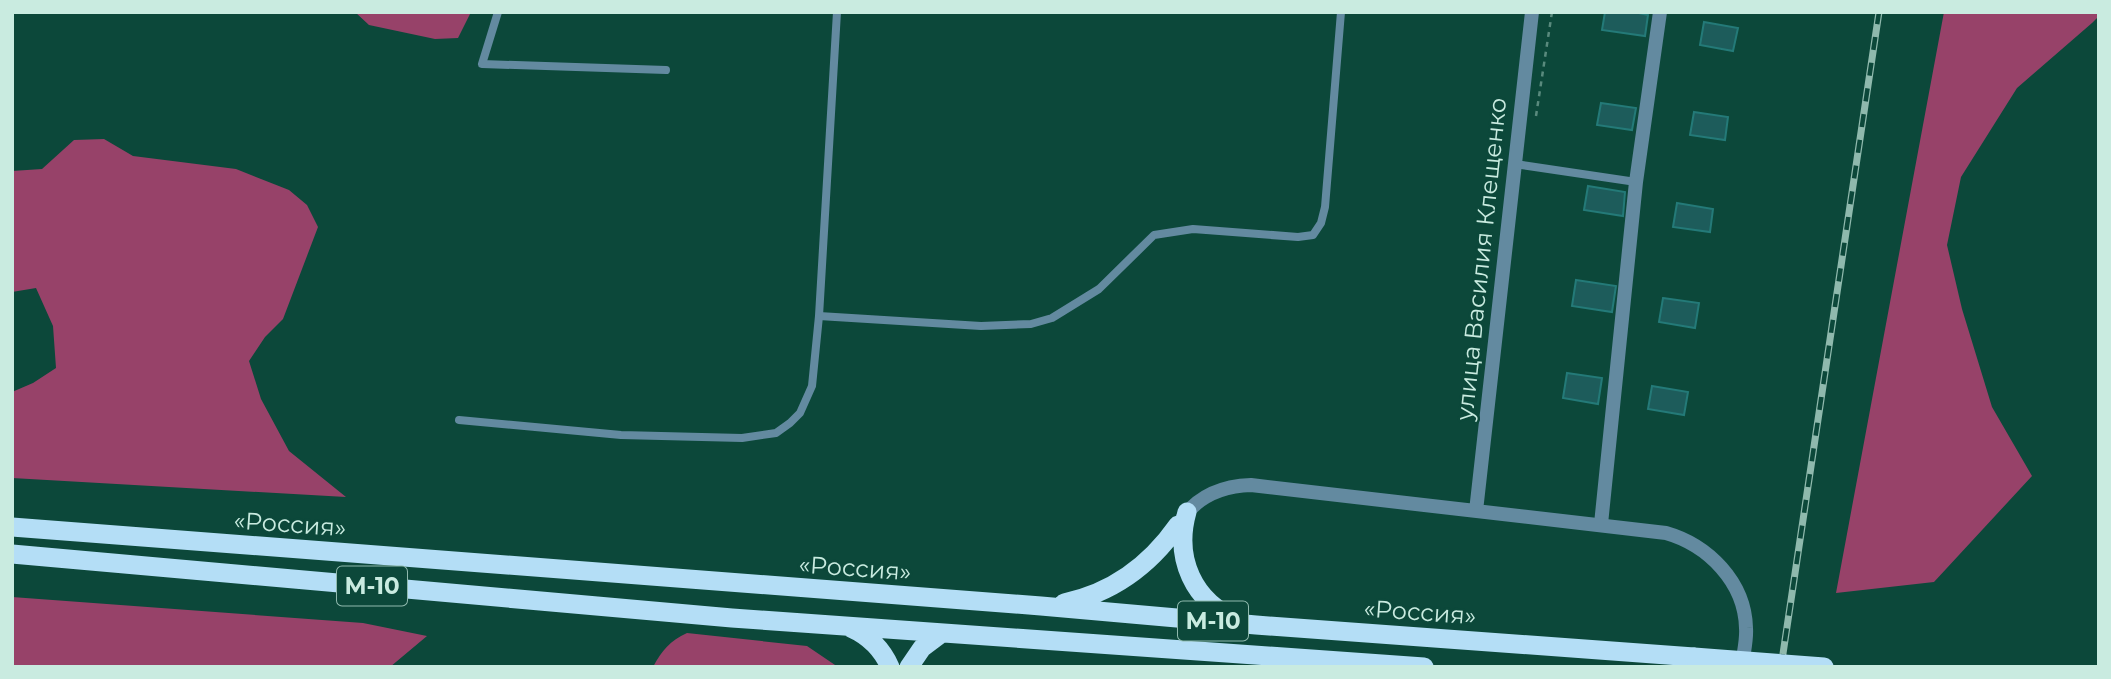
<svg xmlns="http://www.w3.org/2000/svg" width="2111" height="679" font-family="Montserrat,sans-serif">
  <rect width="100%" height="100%" fill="#0c483a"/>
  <path fill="#974269" d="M355,12h116l-13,26 -23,1 -66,-14z
    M1944,12h155v4l-7,7 -75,65 -56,89 -14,68 15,64 30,98 40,69 -98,106 -98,11z
    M104,139l29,17 103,13 53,21 18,15 11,22 -35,92 -18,18 -16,24 12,38 28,52 57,46 -334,-19v-86l21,-9 23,-15 -3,-42 -17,-38 -24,4v-121l30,-2 32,-29z
    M12,597l351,26 64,13 -37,31h-378z
    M687,633l120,13 31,21h-185c9,-17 17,-26 34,-34z"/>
  <path fill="#1d5c5b" stroke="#247a78" stroke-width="2" d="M1605,12h29l14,3 -3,21 -43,-6z
    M1704,22l34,6 -5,23 -33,-6z
    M1601,103l35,5 -4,22 -35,-5z
    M1694,112l34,5 -3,23 -35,-5z
    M1588,186l37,6 -2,24 -39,-6z
    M1677,203l36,6 -3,23 -37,-5z
    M1576,280l40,6 -4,26 -40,-6z
    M1663,298l36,5 -4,25 -36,-6z
    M1567,373l35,5 -4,26 -35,-6z
    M1652,386l36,6 -4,23 -36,-6z"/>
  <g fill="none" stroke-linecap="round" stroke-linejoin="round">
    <path stroke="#598a7d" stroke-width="2.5" stroke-dasharray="5 5" stroke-linecap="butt" d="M1536,116l16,-104"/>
    <path stroke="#638aa0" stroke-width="8" d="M498,12l-16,52 184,6
      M837,12l-18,304 162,10 50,-2 21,-6 47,-29 55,-54 39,-6 105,8 15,-2 8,-12 4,-16 16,-195
      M1515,164l121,18
      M459,420l162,15 121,3 34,-5 14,-10 10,-10 12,-27 7,-70"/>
    <path stroke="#638aa0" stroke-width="14" d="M1601,524l35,-342 24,-170"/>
    <path stroke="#638aa0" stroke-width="14" d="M1476,511l56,-499
      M1182,519c16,-23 40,-33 69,-34l415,48c42,12 79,49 80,95 1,13 -3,26 -4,39"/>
    <path stroke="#b4def6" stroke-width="19" d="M1187,512c-13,46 6,90 51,108
      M12,527l1029,79 215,19 438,32
      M12,554l720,64 692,49
      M1064,603c48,-10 86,-38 114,-78
      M851,628c18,8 31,21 39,39
      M909,667l13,-19 20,-15"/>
    <g stroke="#8fb9ad" stroke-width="7">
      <path id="rail" d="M1781,667l98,-655"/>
    </g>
    <use href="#rail" stroke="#0c483a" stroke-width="4.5" stroke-dasharray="13" stroke-linecap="butt"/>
    <path stroke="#b4def6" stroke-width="19" d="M1694,657l130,10"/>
  </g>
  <g text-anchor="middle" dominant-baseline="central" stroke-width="5" stroke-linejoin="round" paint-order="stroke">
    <g fill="#0c483a" stroke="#90baae" stroke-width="2">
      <rect x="337" y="566.5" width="70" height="39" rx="5"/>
      <rect x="1178" y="601.5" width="70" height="39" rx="5"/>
    </g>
    <g font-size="23" font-weight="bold" fill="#c9ebe0">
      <text x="372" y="586">М-10</text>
      <text x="1213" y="621">М-10</text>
    </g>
    <g font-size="24" fill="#c9ebe0" stroke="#0c483a">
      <text transform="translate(1481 259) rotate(-84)">улица Василия Клещенко</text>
      <text transform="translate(290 524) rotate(4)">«Россия»</text>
      <text transform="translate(855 568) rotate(4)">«Россия»</text>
      <text transform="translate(1420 612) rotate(4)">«Россия»</text>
    </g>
  </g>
  <rect width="2111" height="679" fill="none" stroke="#c9ebe0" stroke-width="28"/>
</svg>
